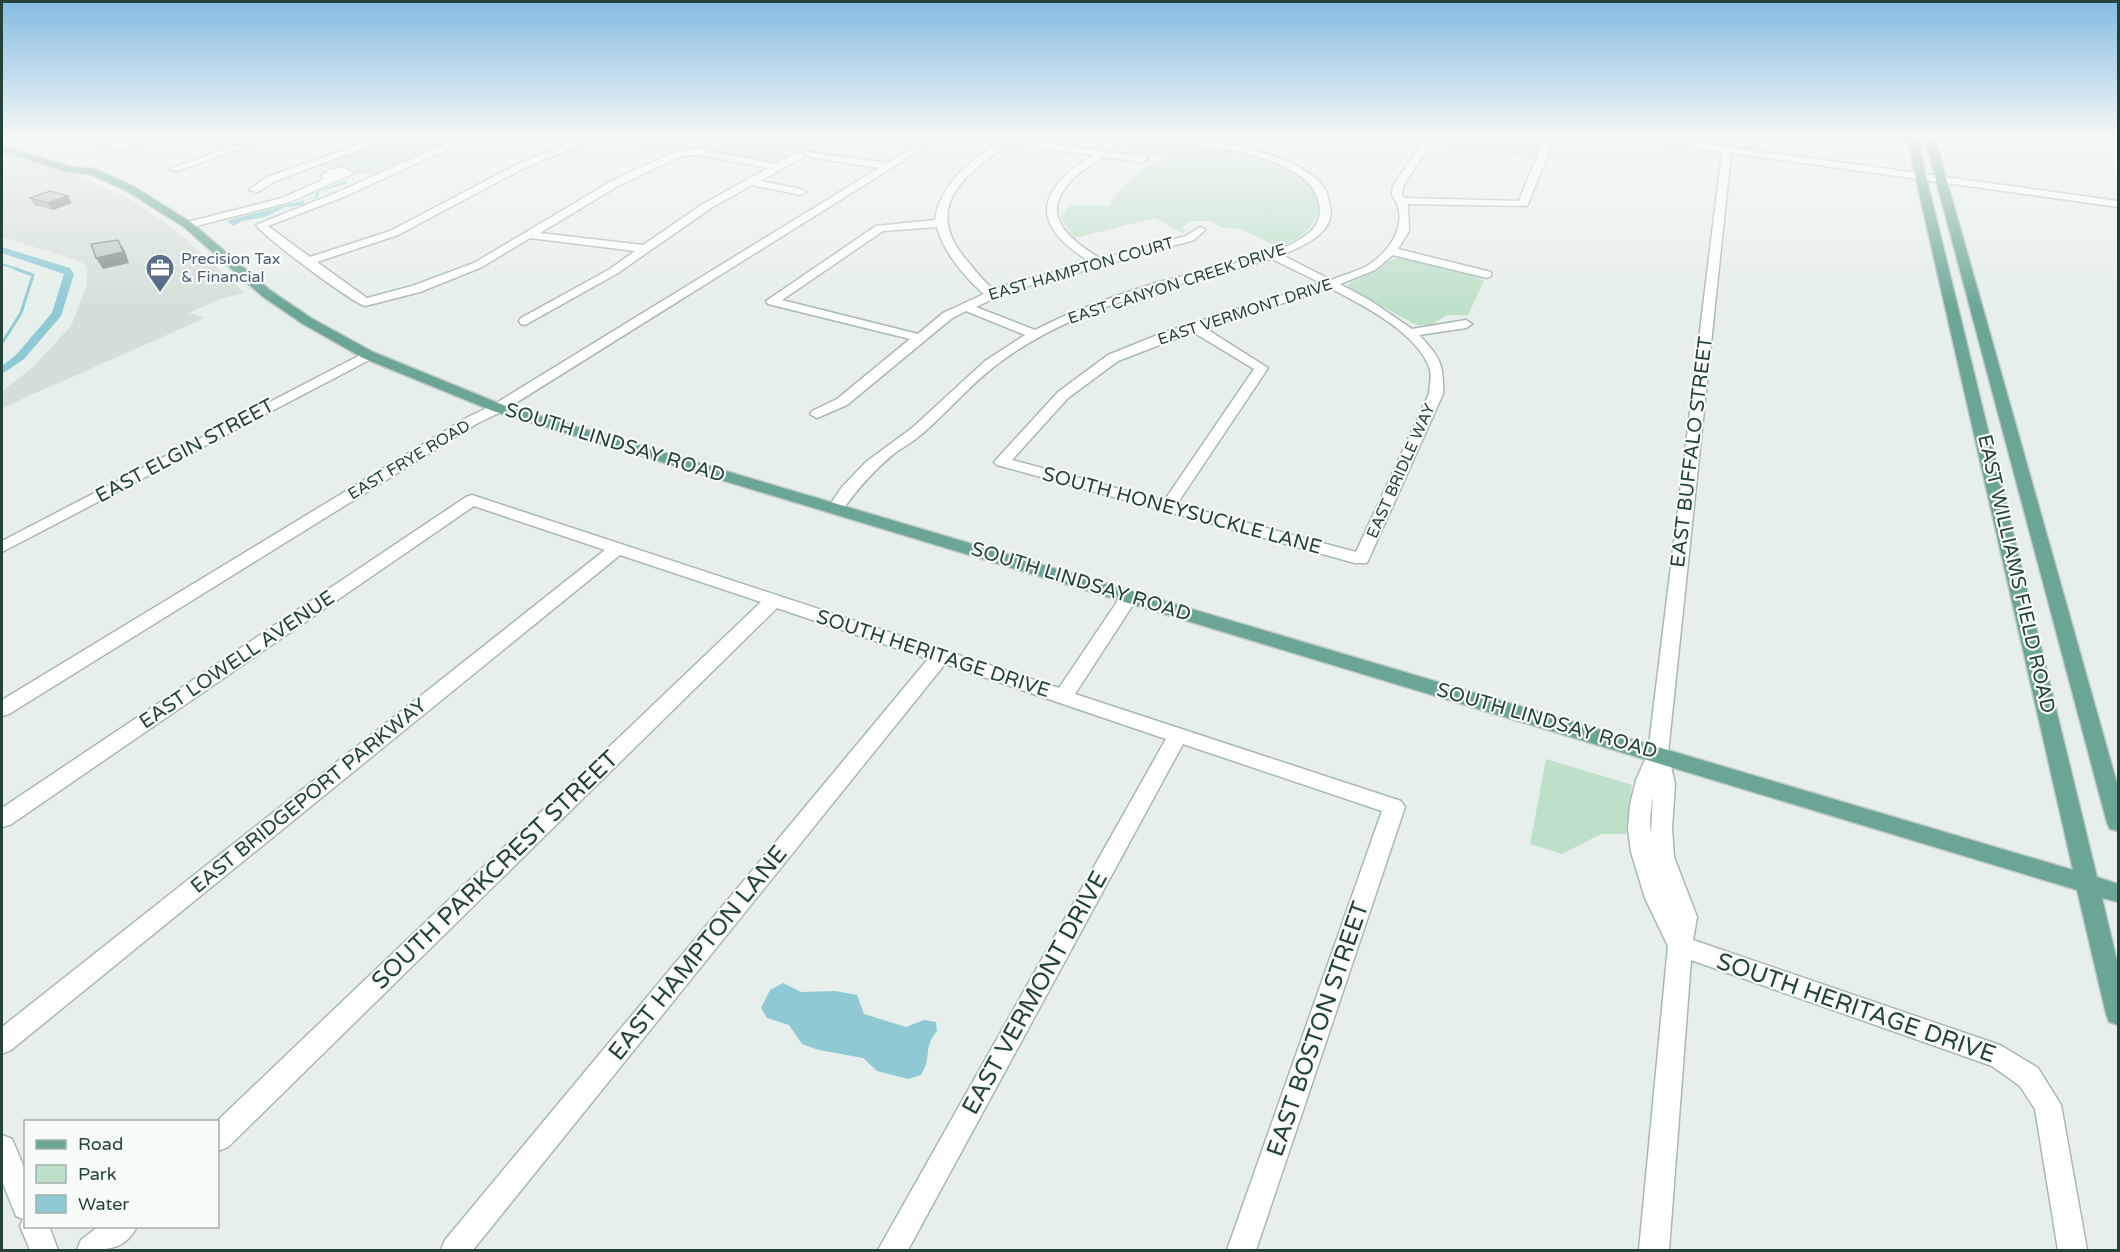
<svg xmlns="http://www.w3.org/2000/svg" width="2120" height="1252" font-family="'Varela Round',sans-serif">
  <rect width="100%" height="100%" fill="#e6efeb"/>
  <path fill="#d4dfda" d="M6,158h18l44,13 62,28 51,36 64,58 -25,6 -31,14 16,5 -203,90v-17l30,-23 39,-42 16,-41v-18l-5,-5 -80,-25v-77z"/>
  <path fill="#bfe0c8" d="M403,135h61l-89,39 -18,-1 -6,-5 -32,-2v-2z
    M621,135h156c17,4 36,0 55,0l-21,9 -17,4 -5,8 -10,6h-8l-73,-14 -17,1 -9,4 -36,-9 9,-4z
    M1448,135h50l45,7 -9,17 -93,-14z
    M1145,138c31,5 199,21 171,80 -7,15 -24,26 -40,28l-35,-17 -18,-1 -13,-7h-18l-9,5 1,8 -29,-16 -80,20 -8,-10 -6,-11 8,-12 41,1 4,-10 31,-30 16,-4v-5l-13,-4 -22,1z
    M1401,257l59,13 24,11 -16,34h-21c-13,7 -15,14 -33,9l-66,-37v-3c15,-6 41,-26 53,-27z
    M1546,759l86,26 -6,49h-25l-39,20 -32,-10z"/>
  <path fill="#8ec9d4" d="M344,181l5,2 -30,9 -1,5 -14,4 1,4 -20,2 -20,10 -23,4 -9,5 -5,-4 1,-2 81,-21 6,-3 -1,-3z
    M783,983l18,9 34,-1 22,4 7,19 42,13 18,-7 12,2 1,9c-15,18 -4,25 -16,44l-13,4 -31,-8 -14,-13 -44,-8 -17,-6 -13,-19 -22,-7 -6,-10 9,-18z"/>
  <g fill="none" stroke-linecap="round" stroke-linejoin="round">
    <path stroke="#8ec9d4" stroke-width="2" d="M2,264l18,6"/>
    <path stroke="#8ec9d4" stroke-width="3" d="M2,343l19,-30 12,-38 -17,-6"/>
    <path fill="#8ec9d4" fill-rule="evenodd" d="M2,247l68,21 4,6 -13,42 -37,43 -22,15v-8l14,-11 36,-42 12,-39 -62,-21z"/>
    <g stroke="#a8b8b2" stroke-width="3">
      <path id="minor" d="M69,135h16l37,9 33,-9h15l-48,15z
        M265,135h14l-102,36 -8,-2z
        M386,135h13l-124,46 -17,11 -9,-2 18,-13z
        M465,135h13l-132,61 -78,30 42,31 80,-26 126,-66 70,-30h7v4l-71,30 -124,66 -81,27 50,36 45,-12 62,-23 136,-81 66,-31 23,-2 77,15 21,-11h6v4l-43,24 41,8 5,3 -5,3 -49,-10 -41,23 -93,65 -93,52 -4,-1 -2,-3 2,-3 89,-49 25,-18 -105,-13 -48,29 -62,25 -55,14c-14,-4 -101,-69 -109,-81l82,-33zM699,155l69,13 -65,36 -60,41 -103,-12 78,-47 63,-30z
        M833,135h12l-30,15 -8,-2z
        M933,135h11l-441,276 -25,12 -469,291 -7,2v-16l466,-283 25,-12 386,-237 -69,-11 -5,-3 2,-2 81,11z
        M1009,135h11l-4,4 130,18 2,2 -5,3 -40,-5c-11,8 -25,15 -34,26 -31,34 4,59 32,76l85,-23 14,-9 5,3 -11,10 -187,52 -31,15 59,23c41,-21 84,-36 128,-49 39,-11 118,-23 147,-49 18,-17 9,-42 -8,-55 -32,-23 -80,-29 -118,-34 -13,-2 -34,-1 -44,-8 46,0 158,13 185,54 3,5 4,13 5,18 6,26 -29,40 -48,48l49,25c12,-5 25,-8 36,-14 24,-15 44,-45 25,-71l1,-9 34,-51h10l-34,51 -1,9 3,3 114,3 24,-59 -31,-7 40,3 2,2 -27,66 -119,-2 1,27 -11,18 93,23v4l-4,2 -94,-23 -18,15 -35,14 31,17 41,28 54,-9 6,4 -6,4 -47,7c21,22 25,29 24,59l-76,169h-12l-358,-98 -3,-3 64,-70 50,-37 57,-23 156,-49 -49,-24c-91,26 -191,44 -269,101 -30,21 -53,50 -81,74 -8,7 -17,12 -26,18 -22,18 -39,37 -55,60h-12l-2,-3 15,-22 24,-25 46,-34 73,-67 40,-26 -59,-24 -15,8 -104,86 -30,13 -7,-4 2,-3 25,-12 73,-60 -142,-35 -2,-3 110,-75 59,-6c6,-41 42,-63 74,-85zM1009,144l84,11c-10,7 -22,14 -30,23 -35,36 -6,63 27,84l-97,27c-10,-8 -17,-18 -25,-27 -47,-54 -5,-87 41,-118zM937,227c6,24 27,50 47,67l-41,19 -25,21 -136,-34 101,-69zM1330,288c31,16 90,46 100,82 2,8 -1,17 -1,24l-73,158 -179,-48 91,-136 -63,-40zM1193,332l61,37 -90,132 -152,-41 56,-62 50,-37z
        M1314,135h9l-7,8h-6l-2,-2z
        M1642,135l476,66v6l-387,-54 -63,600 7,31 -3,44 2,29 23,60 -4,23 307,105 38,23 23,37 26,145h-29l-23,-141 -15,-23 -28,-20 -301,-106 -22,290h-30l29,-304 -23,-48 -14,-46 -3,-23 2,-24 6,-25 12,-27 74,-601 -83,-12 -2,-2zM1653,796l-2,38c-2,-13 0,-26 2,-38z
        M1827,135h10v4l-8,2z
        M343,167l11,6 -64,29 -102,26 -5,-3 1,-2 98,-25 42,-19 -3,-3 8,-6z
        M368,351l5,1 2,3 -2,3 -371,194v-11z
        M472,495l587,193 64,-95h12l3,4 -63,97 326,107 4,6 -149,443h-29l155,-439 -199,-67 -275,506h-30l288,-511 -221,-75 -472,586h-32l4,-10 483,-581 -151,-51 -549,539 -10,4 -2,-29 545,-520 -141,-47 -609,495 -9,4v-27l603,-477 -131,-44 -464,319 -8,2v-19l464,-311z
        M2,1135l10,4 14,33v54h23l9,24h-28l-10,-24 3,-7 -7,-3 -14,-35z
        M99,1226h38c-12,26 -35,24 -60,24l4,-10z"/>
    </g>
    <g stroke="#c2cac8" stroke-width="3">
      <path id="major" d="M1906,135h10l181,742 21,7v18l-16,-4 16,67v60l-9,-3 -3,-8 -29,-124 -1584,-479 -130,-53 -60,-34 -41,-28 -78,-69 -59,-37 -36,-16 -21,-2 -66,-20v-6l71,21 22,2 38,17 59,37 78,67 41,28 62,34 130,53 1570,465z
        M1924,135h10l184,652v44l-8,-2 -3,-6z"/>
    </g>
    <use href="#minor" fill="#fff" fill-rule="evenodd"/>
    <use href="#major" fill="#6aa596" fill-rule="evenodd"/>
  </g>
  <path fill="#a1aea9" d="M30,198l42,5 -19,7 -19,-5z"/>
  <path fill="#838d89" d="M68,196l4,7 -19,7 -5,-7z
    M118,240l7,11 4,12 -26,6 -7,-11z"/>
  <path fill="#bbcac4" stroke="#838d89" stroke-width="1.5" d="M50,191l18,5 -20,7 -18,-5z
    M118,240l5,12 -27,6 -5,-14z"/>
  <linearGradient id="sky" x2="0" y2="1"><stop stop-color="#84bce0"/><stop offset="0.44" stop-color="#f4f8f6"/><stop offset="1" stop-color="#f4f8f6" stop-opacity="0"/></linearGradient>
  <rect width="2120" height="310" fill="url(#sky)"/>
  <defs>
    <g id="office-pin" transform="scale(1.5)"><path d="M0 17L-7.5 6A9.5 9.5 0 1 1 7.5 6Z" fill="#5c6f8a" stroke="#f7fbf9"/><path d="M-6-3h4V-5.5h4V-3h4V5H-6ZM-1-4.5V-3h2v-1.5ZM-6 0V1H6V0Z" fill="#fff"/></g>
  </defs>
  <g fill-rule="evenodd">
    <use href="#office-pin" x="160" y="268"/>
  </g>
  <g text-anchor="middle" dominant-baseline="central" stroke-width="4.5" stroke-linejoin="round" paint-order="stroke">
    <g font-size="16" fill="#4e5e75" stroke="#f7fbf9" text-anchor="start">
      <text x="181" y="259">Precision Tax<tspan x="181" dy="18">&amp; Financial</tspan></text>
    </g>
    <g font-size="16" fill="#24423a" stroke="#f7fbf9">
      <text transform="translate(1081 269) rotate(-16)">EAST HAMPTON COURT</text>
      <text transform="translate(1177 284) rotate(-18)">EAST CANYON CREEK DRIVE</text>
      <text transform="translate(1245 312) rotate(-18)">EAST VERMONT DRIVE</text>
      <text transform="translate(409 460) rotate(-31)">EAST FRYE ROAD</text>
      <text transform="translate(1401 471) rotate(-66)">EAST BRIDLE WAY</text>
    </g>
    <g font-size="20" fill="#24423a" stroke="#f7fbf9">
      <text transform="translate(615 443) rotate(17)">SOUTH LINDSAY ROAD</text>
      <text transform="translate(185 451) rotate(-28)">EAST ELGIN STREET</text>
      <text transform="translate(1692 452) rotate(-83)">EAST BUFFALO STREET</text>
      <text transform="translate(1182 511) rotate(15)">SOUTH HONEYSUCKLE LANE</text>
      <text transform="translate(2016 574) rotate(77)">EAST WILLIAMS FIELD ROAD</text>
      <text transform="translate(1081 582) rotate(17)">SOUTH LINDSAY ROAD</text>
      <text transform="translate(933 654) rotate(18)">SOUTH HERITAGE DRIVE</text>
      <text transform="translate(237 660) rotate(-34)">EAST LOWELL AVENUE</text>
      <text transform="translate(1547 721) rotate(16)">SOUTH LINDSAY ROAD</text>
      <text transform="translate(309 796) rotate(-39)">EAST BRIDGEPORT PARKWAY</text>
    </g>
    <g font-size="24" fill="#24423a" stroke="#f7fbf9">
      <text transform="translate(495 870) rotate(-44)">SOUTH PARKCREST STREET</text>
      <text transform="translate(698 953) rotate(-51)">EAST HAMPTON LANE</text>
      <text transform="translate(1035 993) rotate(-61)">EAST VERMONT DRIVE</text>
      <text transform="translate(1856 1008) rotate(19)">SOUTH HERITAGE DRIVE</text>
      <text transform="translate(1318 1029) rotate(-71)">EAST BOSTON STREET</text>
    </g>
  </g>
  <rect width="2120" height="1252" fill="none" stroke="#24423a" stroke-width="6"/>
  <rect x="24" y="1120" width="195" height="108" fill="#f7fbf9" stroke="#a3b1ad" stroke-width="1.5"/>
  <rect x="36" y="1140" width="30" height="9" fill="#6aa596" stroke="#a3b1ad" stroke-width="1.5"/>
  <text x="78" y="1150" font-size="18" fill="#24423a">Road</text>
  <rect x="36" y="1165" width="30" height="18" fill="#bfe0c8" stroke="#a3b1ad" stroke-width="1.5"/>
  <text x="78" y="1180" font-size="18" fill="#24423a">Park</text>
  <rect x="36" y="1195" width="30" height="18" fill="#8ec9d4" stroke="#a3b1ad" stroke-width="1.5"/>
  <text x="78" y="1210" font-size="18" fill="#24423a">Water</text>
</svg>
